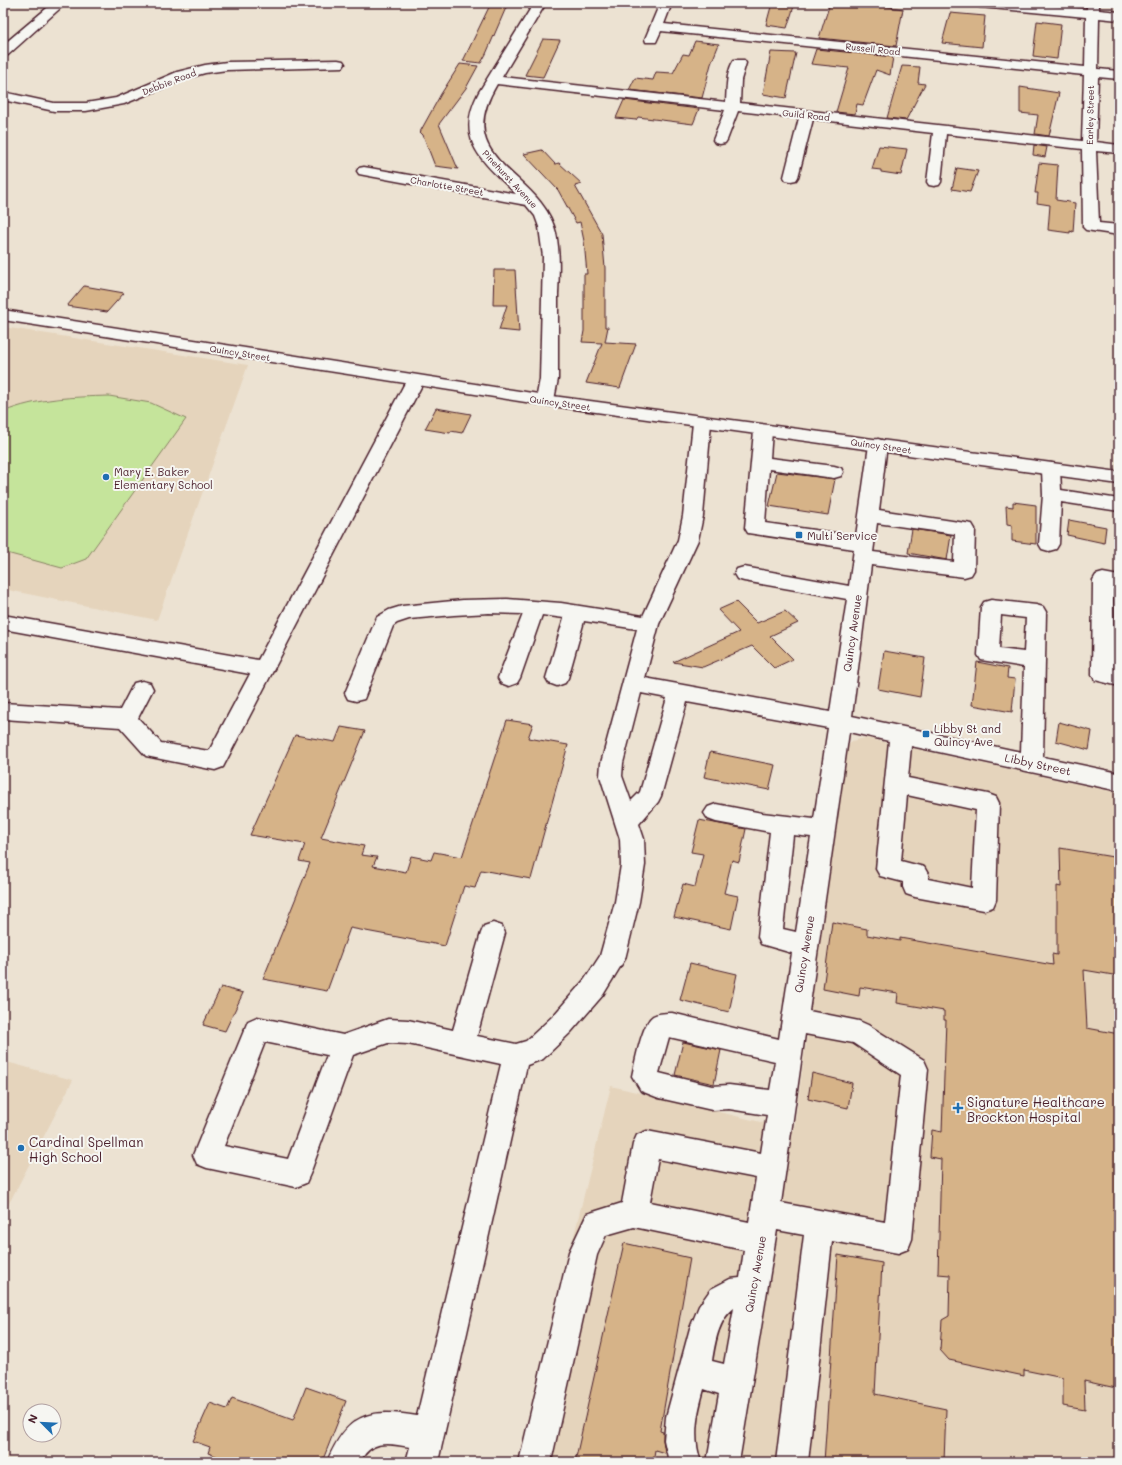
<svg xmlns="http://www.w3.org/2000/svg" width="1122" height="1465" font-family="Mali,sans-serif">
  <rect width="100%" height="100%" fill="#ece2d2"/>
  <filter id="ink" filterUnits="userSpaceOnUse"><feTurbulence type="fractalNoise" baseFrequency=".025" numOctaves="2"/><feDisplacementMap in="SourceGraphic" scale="8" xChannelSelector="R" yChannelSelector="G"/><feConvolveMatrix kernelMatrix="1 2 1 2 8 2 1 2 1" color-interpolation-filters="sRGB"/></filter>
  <g filter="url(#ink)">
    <path fill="#e5d4bc" d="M3,327l245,38 -91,255 -154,-31z
      M865,738l254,55v669h-601l93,-376 183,44 53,-383 5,-6z
      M3,1061l70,19 -70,135z"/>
    <path fill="#c5e49b" stroke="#888263" d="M109,396l42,7 35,16 -100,140 -24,9 -59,-16v-140c34,-14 70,-15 106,-16z"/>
    <path fill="#d6b388" stroke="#4a1f2b" d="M491,3h17l-22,51 -5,9 -18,-2z
      M772,3h23l-8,25 -21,-3z
      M830,3h35l38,6 -7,37 -77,-8z
      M950,13l35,3 -3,31 -40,-4z
      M1037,21l24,3 -4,35 -24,-3z
      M543,39l17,1 -17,37 -18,-2z
      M695,41l24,3 -8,20 -9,34 -73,-8 6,-12 18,2 3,-8 17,1 10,-19 6,1z
      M816,49l77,8 -3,18 -14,-5 -13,35 -6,-1 -2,10 -19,-2 13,-44 -38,-4z
      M771,52l25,1 -10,45 -23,-4z
      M460,64l18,2 -12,22 -27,36 19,45 -23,-3 -12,-31 -3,-3 21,-38z
      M902,66l18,1 -2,16 7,1 -19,36 -19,-2z
      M1020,87l39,6 -10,43 -14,-2 3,-19 -18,-2z
      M624,100l75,9 -6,15 -55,-7 -2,3 -20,-2z
      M1034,145l13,2 -2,10 -12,-2z
      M879,146l28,3 -6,26 -20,-3v-2l-9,-1z
      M542,150l13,14 4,-1 23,21 -7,2 27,48 3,34v59h3l-3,15 31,2 -16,44 -34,-5 16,-40 -20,-1 2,-11v-57h3l-3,-33 -4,-19 -4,1 -18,-33 -34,-36z
      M1039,163l19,2 -2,35 19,3 -2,29 -3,-1v2l-22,-3 2,-25 -13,-2 1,-10h-3z
      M957,168l21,3 -8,21 -18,-3z
      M494,270h21l4,62 -20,-2 8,-25h-14z
      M84,286l40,7 -17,19 -40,-6z
      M436,408l35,6 -9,19 -11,-2 -1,2 -25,-4z
      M777,472l58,7 -7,36 -59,-9z
      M1013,502l23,3v39l-24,-3v-16l-5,-1 -1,-18 7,1z
      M1069,520l37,7 -2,16 -37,-8z
      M912,529l39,6 -4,25 -39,-7z
      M736,602l21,21 28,-12 13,12 -28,13 23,23 -19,9 -22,-22 -49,21 -30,-5 66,-30 -21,-22z
      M884,651l41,7 -5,39 -42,-8z
      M977,662l31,6 -1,10 8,1 -3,33 -40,-7z
      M507,720l26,4 -5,14 40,7 -37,134 -50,-9 -6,18 -11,-2 -19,60 -95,-18 -23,63 -64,-12 47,-116 -11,-2 6,-17 -55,-9 45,-100 40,7 6,-15 24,4 -44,107 43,8 -3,9 16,2 -4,9 33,6 5,-16 20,4 3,-8 28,5z
      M1059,722l33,9 -3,19 -33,-9z
      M710,752l65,13 -6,25 -65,-13z
      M699,820l47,9 -7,33 -7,-2 -8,33 14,3 -7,33 -57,-12 9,-33 12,3 8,-33 -12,-2z
      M1060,848l59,10v118l-35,-6 3,58 32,6v336h-3v18l-32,-7 1,29 -22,-4v-28l-39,-8v6l-75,-16 -9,-10 2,-30 7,-4 1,-41 -12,-1 3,-115 -11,-2 2,-27 10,2 4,-112h-2v-9l-47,-8 1,-10 -38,-6 -1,9 -36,-7 9,-67 35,7v6l33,6v-3l153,27 -1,-11 5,1v-69l4,1z
      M690,963l47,11 -8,38 -49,-12z
      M221,987l22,6 -18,38 -22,-6z
      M683,1042l38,8 -7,34 -39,-9z
      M812,1073l40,10 -4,25 -40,-9z
      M624,1243l66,15 -30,173 3,1v8l2,13 -10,-3 -2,12h-78z
      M838,1255l44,8 -7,131 71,15 -2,53h-120z
      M306,1387l40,14 -24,61h-90l-24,-9 2,-6 -17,-6 17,-38 17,6 5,-11 61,22z"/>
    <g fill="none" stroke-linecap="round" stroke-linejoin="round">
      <g stroke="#4a1f2b" stroke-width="3">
        <path id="minor" d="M53,3h13l-58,52 -5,1v-11z
          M534,3h12l-44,74 224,25c1,-14 0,-30 8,-42h10l2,3 -5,17 -1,23 342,38 2,-66 -423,-44 -5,11h-10l-1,-3 15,-36h12l-8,21 421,43 1,-50 -106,-10 -4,-1 -2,-3h46l67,6v-6h12v7l20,2v8l-20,-2 -1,51 21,2v8l-21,-2 -2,65 23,3v8l-23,-2 3,72 20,2v10l-33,-5 -3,-3 -1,-78 -136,-15 -5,48 -2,3 -5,1 -5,-1 -2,-3 6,-49 -120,-14 -15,58 -2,3 -5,1 -5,-1 -2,-3 15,-59 -61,-7 -11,29 -2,3 -5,1 -5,-1 -2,-3 12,-30 -228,-26c-48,80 44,86 59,149 4,20 3,40 2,61 0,28 0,57 0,85l-4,21 -3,4 -6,1 -6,-1 -3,-4 4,-21 3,-122 -4,-30 -4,-11 -9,-11 -162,-30 -5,-1 -2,-3 2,-3 5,-1 152,27c-32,-32 -63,-53 -37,-102z
          M338,60l5,1 2,3 -2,3 -116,3 -22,3 -18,5 -63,26 -38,7h-32l-51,-11v-8l51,11h32l30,-5 61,-26 28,-7 22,-3z
          M415,376l6,1 3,4 -201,386 -8,3 -69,-14 -26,-29 -117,-8v-16l117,7 14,-27 8,-2 8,2 3,6 -15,29 23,25 48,8 41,-77 -247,-45v-14l255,45 148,-279 3,-4z
          M702,418l6,1 3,4 -8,93 -5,24 -39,84 -14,54 185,34 17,-113 -103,-18 -7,-2 -3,-5 3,-5 7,-2 105,19 5,-37 -106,-16 -3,-5 9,-97 3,-4 6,-2 6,2 3,4 -2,27 64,8 7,2 2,4 -2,4 -7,2 -65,-9 -4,54 91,13 13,-91 3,-4 6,-2 6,2 3,4 -8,65 93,14 3,5 -1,41 -3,5 -7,2 -93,-12 -19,151 169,36 3,-85 -43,-7 -3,-5 3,-48 3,-5 7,-2 45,5 7,2 3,5 -3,145 76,16v18l-208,-45 -3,32 80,16 8,3 3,6 -3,97 -3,7 -9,3 -69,-13 -9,-3 -3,-7v-5l-23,-6 -4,-7 13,-128 -40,-9 -40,279 50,10 9,4 56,35 4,9 -16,170 -4,10 -10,4 -66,-12 -24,221h-32l28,-227 -27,-5 -38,232h-32l12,-68 -15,-5c-7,25 -12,48 -3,73h-32l-5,-22 2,-23 24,-89 9,-22 12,-17 19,-10 10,-1 4,-28 -110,-23 -28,8 -9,20 -46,207h-32l50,-210 18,-38 35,-11 11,-59 4,-9 10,-4 114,22 6,-38 -38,-6 -17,1 -53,-12 -18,-7 -9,-15c3,-13 10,-53 21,-60 6,-3 13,-3 19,-3l107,26 13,-86 -31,-9 -3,-7 12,-105 -54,-10 -8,-3 -4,-6 4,-6 8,-3 46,9 52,6 14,-91 -141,-26 -26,94 -3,6 -19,22 5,15 1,26 -6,37 -14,57 -22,36 -32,37 -28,27 -16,6 -89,397h-32l4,-15c-22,-4 -39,-8 -50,15h-33c20,-48 41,-54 90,-46l84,-352 -93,-20 -20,-1 -35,12 -43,119 -4,9 -10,4 -89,-19 -10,-4 -4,-9 55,-134 9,-4 86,18 45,-16 20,1 45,10 28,-97 3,-7 9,-3 9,3 3,7 -28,103 39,8 10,-3 27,-25 32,-37 15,-23 15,-54 6,-37 -1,-26 -20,-63 1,-13 36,-134 -53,-8 -16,57 -3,5 -8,3 -8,-3 -3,-5 18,-60 -22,-3 -22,63 -3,5 -8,3 -8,-3 -3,-5 25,-64 -34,-1 -35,2 -45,4 -12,4 -4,3 -29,73 -8,2 -8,-2 -3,-6 32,-76 12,-7 13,-4 61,-6 44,-1 54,4 82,13 35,-76 5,-24 10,-93 3,-4zM877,523l78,11 -1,28 -81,-10zM1001,615l25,3 -2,34 -25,-3zM641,693l26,5 -27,94 -9,9 -9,-25 1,-13zM907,795l69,15 -4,78 -44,-9v-5l-4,-7 -23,-6zM793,835l18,2 -15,95 -13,-3zM805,1034l48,9 48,32 -16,147 -104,-19zM669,1037l106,24 -5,29 -41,-5 -17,1 -53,-13zM265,1042l62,13 -39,104 -64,-13zM658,1159l98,19 -7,44 -99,-20zM734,1308l-10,56 -12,-3c3,-18 6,-41 22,-53z
          M1051,463l7,2 2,4 1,21 58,9v12l-58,-9 -2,42 -3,5 -7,2 -7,-2 -3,-5 4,-49 -1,-26 2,-4z
          M1103,573l16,3v14l-6,-1 1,80 5,1v16l-24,-6 -3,-5 1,-95 3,-5z"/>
      </g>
      <g stroke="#4a1f2b" stroke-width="3">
        <path id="major" d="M3,310l542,85 574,77v12l-574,-79 -542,-85z"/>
      </g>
      <use href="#minor" fill="#f6f6f2" fill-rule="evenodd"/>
      <use href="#major" fill="#f6f6f2" fill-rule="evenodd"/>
    </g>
  </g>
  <g fill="#1f6fb2" stroke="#f6f6f2" stroke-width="1.5">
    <circle cx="106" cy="477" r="4"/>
    <rect x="795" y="531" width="8" height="8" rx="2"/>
    <rect x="922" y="730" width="8" height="8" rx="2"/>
    <path d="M956 1102h4v4h4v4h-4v4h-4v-4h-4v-4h4z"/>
    <circle cx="21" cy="1148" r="4"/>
  </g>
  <g text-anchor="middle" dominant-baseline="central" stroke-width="4" stroke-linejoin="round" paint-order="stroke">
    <g font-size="9" fill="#4a1f2b" stroke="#f6f6f2">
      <text transform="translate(873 49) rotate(6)">Russell Road</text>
      <text transform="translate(169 82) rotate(-21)">Debbie Road</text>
      <text transform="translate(806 115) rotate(6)">Guild Road</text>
      <text transform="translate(1090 115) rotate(-89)">Earley Street</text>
      <text transform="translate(510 179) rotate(47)">Pinehurst Avenue</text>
      <text transform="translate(447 186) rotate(10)">Charlotte Street</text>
      <text transform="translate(240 353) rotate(9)">Quincy Street</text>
      <text transform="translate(560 403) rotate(8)">Quincy Street</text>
      <text transform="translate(881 446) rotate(8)">Quincy Street</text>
    </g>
    <g font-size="11" fill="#4a1f2b" stroke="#f6f6f2" text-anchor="start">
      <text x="114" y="471">Mary E. Baker<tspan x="114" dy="13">Elementary School</tspan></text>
      <text x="807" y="535">Multi Service</text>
      <text x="934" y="728">Libby St and<tspan x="934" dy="13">Quincy Ave</tspan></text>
    </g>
    <g font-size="11" fill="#4a1f2b" stroke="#f6f6f2">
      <text transform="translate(852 633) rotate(-82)">Quincy Avenue</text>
      <text transform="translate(1038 764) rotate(12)">Libby Street</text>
      <text transform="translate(804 954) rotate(-81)">Quincy Avenue</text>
      <text transform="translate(755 1274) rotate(-80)">Quincy Avenue</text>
    </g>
    <g font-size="13" fill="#4a1f2b" stroke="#f6f6f2" text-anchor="start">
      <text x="967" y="1101">Signature Healthcare<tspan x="967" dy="15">Brockton Hospital</tspan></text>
      <text x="29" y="1141">Cardinal Spellman<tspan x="29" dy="15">High School</tspan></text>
    </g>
  </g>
  <rect width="1122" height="1465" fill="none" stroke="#f6f6f2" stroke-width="16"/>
  <rect x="8" y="8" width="1106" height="1449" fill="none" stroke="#4a1f2b" stroke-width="1.5" filter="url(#ink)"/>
  <g transform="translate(42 1423) rotate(294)"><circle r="19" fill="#f6f6f2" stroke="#b1a0a2"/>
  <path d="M0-3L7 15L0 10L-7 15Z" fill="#1f6fb2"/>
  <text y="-6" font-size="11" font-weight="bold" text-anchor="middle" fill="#4a1f2b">N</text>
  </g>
</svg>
